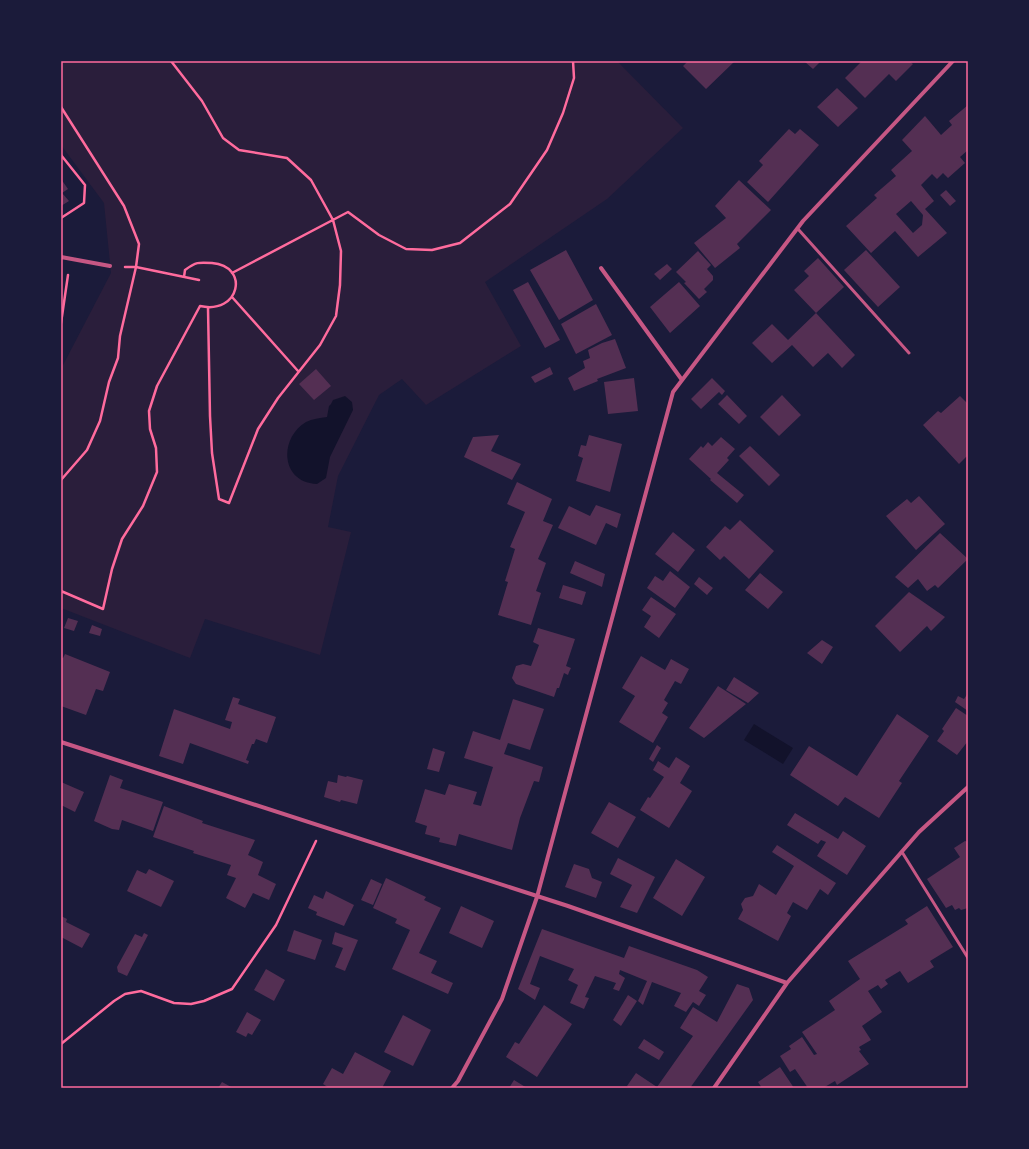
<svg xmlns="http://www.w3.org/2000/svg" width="1029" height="1149" font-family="'Titillium Web',sans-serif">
  <rect width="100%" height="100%" fill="#1b1b3a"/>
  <path fill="#2a1e3b" d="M61,61h556l66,67 -76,71 -122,83 36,64 -95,59 -24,-26 -23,16 -41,81 -10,51 23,5 -31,123 -115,-36 -15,39 -129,-50v-239l50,-96 -7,-70 -43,-58z"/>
  <path fill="#12122b" d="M345,396l7,6 1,8 -23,47 -4,21 -9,6c-36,-1 -39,-45 -11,-62 6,-3 14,-4 21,-5l2,-11 2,-2 2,-4z
    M754,724l39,24 -10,16 -39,-24z"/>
  <path fill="#542f53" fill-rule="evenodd" d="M688,61h47l-29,28 -23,-23z
    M804,61h17l-8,8z
    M862,61h47l4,3 -17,17 -7,-7 -24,24 -20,-20z
    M837,88l21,20 -20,19 -21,-20z
    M968,105v45l-8,7 5,6 -17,15 -5,-5 -6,6 -5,-5 -11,11 13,16 -9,8 22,24 -29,24 -23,-26 -24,22 -25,-27 31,-28 -3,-3 22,-19 -5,-6 21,-19 -10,-11 23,-24 16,19 11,-10 -3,-4zM911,201l12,14 -1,10 -9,8 -17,-19z
    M789,129l6,5 5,-5 19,16 -51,57 -21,-20 16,-17 -4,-4z
    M61,179l7,10 -6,4 7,8 -8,5z
    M739,180l32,30 -34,34 3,4 -25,20 -21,-25 32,-25 -11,-12z
    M946,190l10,11 -6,5 -10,-11z
    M566,250l27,50 -34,20 -29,-50z
    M866,250l34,37 -22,20 -34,-37z
    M698,251l13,14 -4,4 6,7v4l-9,9 3,3 -8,7 -15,-16 2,-1 -10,-10z
    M818,258l26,29 -28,26 -22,-23 15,-14 -5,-5z
    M667,264l5,5 -12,11 -6,-6z
    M528,282l32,58 -15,8 -32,-58z
    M679,282l21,24 -30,27 -20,-26z
    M596,304l16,31 -36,19 -15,-30z
    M816,313l39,42 -13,13 -14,-15 -15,14 -21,-22 -20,18 -20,-20 20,-19 16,16z
    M615,339l11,29 -29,11 1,2 -24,10 -6,-13 17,-10 -2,-7 7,-3 -2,-8 14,-7z
    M550,367l3,7 -18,9 -4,-6z
    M316,369l15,17 -17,14 -15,-16z
    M634,378l4,33 -30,3 -4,-32z
    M712,378l13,13 -3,4 -3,-3 -18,17 -10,-10z
    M727,395l20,21 -8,8 -21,-20z
    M782,395l19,20 -22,21 -19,-19z
    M960,396l8,8v51l-9,9 -36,-39 15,-14 3,2z
    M499,435l-8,16 30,13 -9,16 -48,-23 9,-20z
    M589,435l33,9 -12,48 -34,-11 7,-23 -5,-2 3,-11 5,1z
    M721,437l14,12 -8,9 2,2 -12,13 27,22 -7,8 -27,-23 1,-1 -22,-20 12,-13 2,2 5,-6 4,4z
    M750,446l30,29 -11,11 -30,-30z
    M517,482l35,17 -9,22 10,4 -15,34 8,4 -10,28 5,2 -10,32 -33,-10 10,-33 -3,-1 10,-32 -5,-2 15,-35 -18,-8z
    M919,496l26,28 -29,26 -30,-34 21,-17 4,4z
    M596,505l25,9 -4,14 -11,-5 -10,22 -38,-17 11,-22 21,10z
    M740,520l34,31 -25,28 -25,-23 -4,4 -14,-13 19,-21 5,4z
    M673,532l22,18 -17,22 -23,-18z
    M940,533l28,26 -30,29 -3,-3 -8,6 -9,-12 -10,9 -13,-11z
    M575,561l30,13 -3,13 -32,-14z
    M670,571l20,16 -15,21 -28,-20 8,-12 8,5z
    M760,573l23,19 -15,17 -23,-19z
    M699,577l14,11 -6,7 -13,-11z
    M563,585l23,7 -4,13 -23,-7z
    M909,592l36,25 -14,14 -4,-5 -27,26 -25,-26z
    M651,597l25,17 -17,24 -15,-11 7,-11 -9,-6z
    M68,618l10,3 -4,10 -10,-3z
    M92,625l10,4 -2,7 -11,-3z
    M538,628l37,11 -9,27 5,2 -2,4 -1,3 -4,-2 -5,15h-2l-3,9 -38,-13 -4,-6 4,-12 7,-2 8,2 8,-21 -6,-3z
    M822,640l11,7 -11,17 -15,-11z
    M65,654l45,18 -7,19 -7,-2 -10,26 -25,-9v-48h2z
    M641,656l24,14 6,-11 18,10 -8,15 -6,-3 -11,19 4,3 -6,10 6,4 -15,26 -34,-21 16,-26 -13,-8z
    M734,677l25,16 -11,10 -22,-13z
    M718,686l28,18 -42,34 -15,-10z
    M968,693v18l-13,-9 3,-6 6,3z
    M233,697l7,2 -2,5 38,13 -9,26 -11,-4 -2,5h-2l-6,16 3,1 -1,3 -58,-21 -7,21 -24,-8 15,-47 56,20 2,-7 -7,-2z
    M513,699l31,10 -14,41 -22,-7 -4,11 39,13 -4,15 -5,-1 -14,37 -8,32 -53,-16 -3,12 -17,-4 1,-4 -15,-4 2,-8 -12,-4 10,-33 20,6 4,-11 28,8 -4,12 8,2 12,-39 -29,-9 9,-27 27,9z
    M956,708l12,8v25l-11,14 -20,-14 7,-10 -2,-2z
    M897,714l32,22 -30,45 3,2 -23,35 -34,-21 -7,9 -48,-31 19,-29 48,30z
    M657,745l4,3 -8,14 -4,-3z
    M433,748l12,4 -6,20 -12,-3z
    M676,757l14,9 -10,17 12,8 -23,37 -29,-18 8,-13 2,1 14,-21 -11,-7 5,-9 11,7z
    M110,775l13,5 -3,8 43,14 -10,29 -31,-11 -3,10 -7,-1 -18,-8z
    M338,775l8,2 1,-1 16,4 -6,24 -16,-4 -1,2 -16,-5 4,-16 9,2z
    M61,782l23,10 -9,20 -14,-7z
    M609,802l27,15 -18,31 -27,-15z
    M164,806l39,15 -1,2 53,17 -7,15 15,7 -5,13 18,9 -7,16 -16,-7 -8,15 -19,-10 10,-20 -9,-3 4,-10 -38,-12 1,-2 -41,-14z
    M795,813l43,26 5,-8 23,15 -19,29 -30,-19 9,-14 -5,-2 -3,4 -31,-19z
    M965,841l3,1v66l-7,2 -2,-2 -4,2 -3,-5 -6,3 -19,-29 33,-22 -6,-9z
    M777,845l59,38 -8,12 -8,-6 -13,21 -14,-8 -6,11 4,3 -13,25 -40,-22 5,-9 -2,-6 4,-6 8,-2 6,-12 17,11 18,-29 -22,-14z
    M618,858l37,19 -18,36 -17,-6 12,-22 -22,-11z
    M676,859l29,18 -23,39 -29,-18z
    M574,864l15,5 3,9 10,4 -6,16 -31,-11z
    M149,869l25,12 -13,26 -34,-16 10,-21 9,4z
    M386,878l40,19 -2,3 17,8 -22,45 18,8 -6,12 22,10 -5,11 -56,-25 18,-39 -15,-7 2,-4 -24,-11z
    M371,879l11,5 -9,21 -12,-5z
    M326,891l28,14 -10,21 -28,-11 1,-3 -9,-4 6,-13 9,4z
    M461,906l33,15 -12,27 -33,-15z
    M927,906l26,41 -23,14 4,6 -26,16 -8,-12 -15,9 3,4 -7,5 -3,-4 -10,6 14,21 -20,14 9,14 -12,7 2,3 -2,1 10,13 -32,21 -2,-4 -12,7h-15l-13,-19 -5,3 -10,-16 11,-7 -2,-3 13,-9 12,18 3,-1 -15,-22 33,-22 -6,-9 31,-22 -12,-18 60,-37 -3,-4z
    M61,916l6,3 -1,3 24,12 -8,14 -21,-11z
    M542,929l82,29 5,-12 68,24 11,7 -9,14 7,4 -7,11 -6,-4 -7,10 -12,-6 7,-13 -29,-11 -9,23 -5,-4 9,-20 -27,-11 -1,4 6,4 -6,13 -6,-2 3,-6 -21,-7 -10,21 4,1 -5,11 -14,-6 8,-18 -10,-5 6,-11 -34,-13 -10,28 10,4 -5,12 -17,-11z
    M294,930l28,10 -7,20 -28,-9z
    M335,932l23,8 -13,31 -10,-4 8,-19 -11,-4z
    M144,933l4,2 -21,41 -9,-4 -1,-5 18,-33 7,3z
    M266,969l19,11 -11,21 -20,-11z
    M737,984l12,4 4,12 -63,88h-60l-3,-2 9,-13 21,14 36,-51 -13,-8 13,-21 24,15z
    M628,995l9,6 -16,25 -8,-6z
    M544,1005l28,19 -35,53 -31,-20 9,-15 4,2z
    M247,1012l14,8 -9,15 -4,-2 -2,4 -10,-5z
    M403,1015l28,15 -18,36 -29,-14z
    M644,1039l20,13 -5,8 -21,-12z
    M355,1052l36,19 -9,17h-53l-6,-4 9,-16 11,6z
    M780,1067l14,21h-32l-4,-6z
    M514,1080l13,8h-18z
    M222,1082l11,6h-15z"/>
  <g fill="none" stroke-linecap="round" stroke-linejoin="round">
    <path stroke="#ff6b9d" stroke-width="2.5" d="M171,61l31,40 21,37 16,12 48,8 24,22 22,40 8,31 -1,34 -4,31 -16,29 -42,53 -20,31 -29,74 -10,-4 -7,-46 -2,-37 -2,-108
      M61,107l63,99 15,38 -3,23 -16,69 -2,22 -9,24 -9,39 -13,29 -26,30
      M61,155l24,30 -1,18 -23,15
      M125,267h11l63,13
      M232,273l116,-61 31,23 27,14 26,1 28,-7 50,-39 37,-54 16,-37 11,-35 -1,-17
      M232,297l66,74
      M61,323l7,-48
      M61,591l42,18 9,-40 10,-30 21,-33 14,-34 -1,-24 -6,-19 -1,-18 8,-25 43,-80c40,9 50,-40 12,-43 -14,-1 -16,-1 -27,7l-1,7
      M61,1044l53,-43 11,-7 16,-3 33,12 17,1 13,-3 28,-12 44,-64 40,-84"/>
    <path stroke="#c65784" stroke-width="3" d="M798,229l111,124
      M902,852l66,106"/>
    <path stroke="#c65784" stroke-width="4" d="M61,257l49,9
      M601,268l81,112
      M61,742l507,164 219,77
      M452,1088l6,-7 44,-82 35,-102 136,-505 130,-171 150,-160
      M714,1088l73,-105 132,-151 49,-45"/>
  </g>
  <rect width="1029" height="1149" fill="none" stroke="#1b1b3a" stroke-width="124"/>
  <rect x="62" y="62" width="905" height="1025" fill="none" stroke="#ff6b9d" stroke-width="1.5"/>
</svg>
